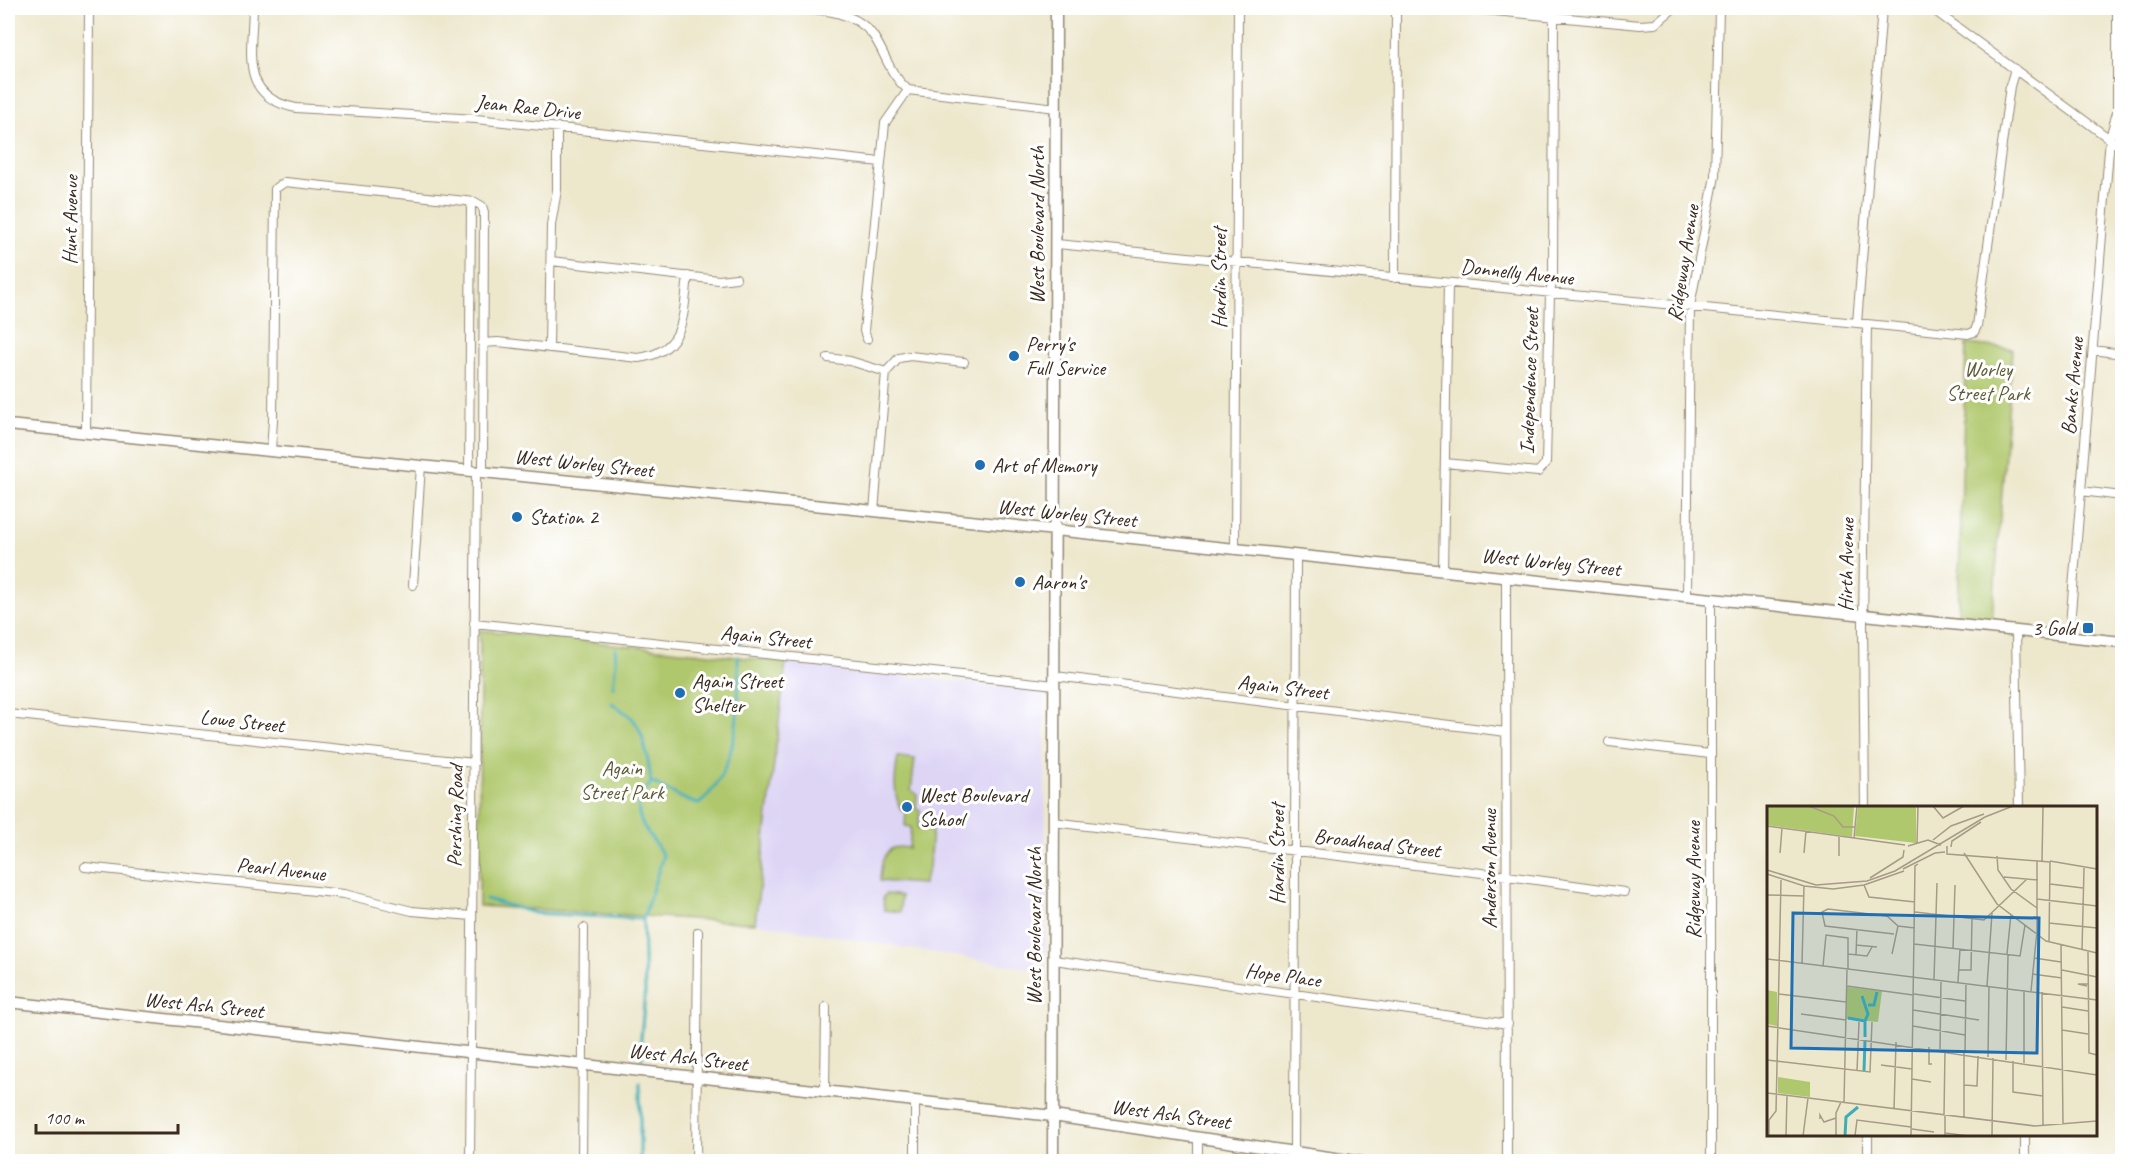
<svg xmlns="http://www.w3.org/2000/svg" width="2130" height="1169" font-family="Caveat,sans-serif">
  <rect width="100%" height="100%" fill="#fff"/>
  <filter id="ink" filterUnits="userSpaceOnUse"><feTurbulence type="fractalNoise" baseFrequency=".0167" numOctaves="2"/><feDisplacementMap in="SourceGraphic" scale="12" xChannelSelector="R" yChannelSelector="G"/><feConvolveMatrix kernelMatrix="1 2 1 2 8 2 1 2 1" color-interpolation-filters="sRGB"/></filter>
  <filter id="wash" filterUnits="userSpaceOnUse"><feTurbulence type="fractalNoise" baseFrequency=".008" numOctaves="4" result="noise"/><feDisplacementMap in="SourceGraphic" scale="24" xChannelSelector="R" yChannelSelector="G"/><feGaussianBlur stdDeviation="1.35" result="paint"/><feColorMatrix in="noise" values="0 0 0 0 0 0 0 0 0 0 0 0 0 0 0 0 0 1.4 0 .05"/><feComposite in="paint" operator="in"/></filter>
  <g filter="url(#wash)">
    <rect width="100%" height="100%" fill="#ede7cc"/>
    <path fill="#ded5f5" d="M786,662l259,29 1,280 -291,-48z"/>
    <path fill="#b0c86d" stroke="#767946" stroke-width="1.5" d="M1966,344l47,5 -21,272 -34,-4z
      M480,630l306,32 -31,261 -276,-17z
      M898,757l17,2 -4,31 6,5 -1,13 4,3 -2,17 14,1 -3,38 -6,17 -43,-3c1,-11 1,-28 13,-33 4,-2 12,0 16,0l2,-21 -6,-1 1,-15h-4c-10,-16 -7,-37 -4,-54z
      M886,894l15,2 -1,16 -16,-2 -1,-13z"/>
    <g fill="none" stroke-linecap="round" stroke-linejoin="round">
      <path stroke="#3dadb8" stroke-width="3" d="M739,644l5,-8
        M613,687l3,-25 -1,-14
        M612,703c6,5 14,9 20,15 13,14 17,46 19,64 -3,6 -11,14 -12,21 -4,21 16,36 24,53l-20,63
        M651,782c17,7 30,18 48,22 40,-34 41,-99 39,-147
        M486,899l49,14 108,6 2,74 -5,56 2,10
        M640,1162v-79"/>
    </g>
  </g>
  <g filter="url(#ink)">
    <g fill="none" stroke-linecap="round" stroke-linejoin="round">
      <g stroke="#948875" stroke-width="10">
        <path id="street" d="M253,8c-1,45 -14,89 43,100l180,11 405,43
          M798,8c26,2 57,4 74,26 14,19 16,39 36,56l148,18
          M1464,8l176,17 15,-1 19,-16
          M1931,8l191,140
          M1057,244l911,90 6,-2 3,-6 33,-240 5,-17
          M551,261l168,19 17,-2
          M1395,278l1,-270
          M1857,323l25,-315
          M867,339l-3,-8 21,-208 23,-33
          M483,343l15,-1 140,16c48,-6 45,-43 50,-82
          M549,348l2,-123 6,-35v-63
          M2093,350l29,4
          M828,358l22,3 36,11 13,-14 11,-2 54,6
          M86,432l3,-424
          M271,450l2,-29 2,-232 10,-7 190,20 7,4 2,6 -1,260
          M1445,463l93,9 8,-9 4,-170 3,-15 1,-262
          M469,471l2,-269
          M2081,491l41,5
          M874,511l12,-139
          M1235,549l3,-541
          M1443,570l5,-287
          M1506,577l1,585
          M413,585l8,-119
          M1687,596l3,-290 25,-130 4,-168
          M474,623l581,62
          M2016,631l3,177
          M2069,637l41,-499 7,-26v-104
          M1055,676l451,56
          M8,714l466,49
          M1609,742l101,12
          M1865,808l-2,-184 4,-300
          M1053,822l454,54 117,16
          M85,867l259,27 68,17 60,5
          M1054,960l454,64
          M825,1093l1,-86
          M1868,1134v28
          M2025,1134v28
          M1198,1138v24
          M1294,1152l2,-596
          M470,1162l6,-690
          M582,1162l2,-234
          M696,1162l2,-230
          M915,1162v-61
          M1711,1162v-563"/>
      </g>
      <g stroke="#948875" stroke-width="13">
        <path id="secondary" d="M8,425l866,86 1248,131
          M8,1002l1045,114 309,46
          M1053,1162l3,-1154"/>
      </g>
      <use href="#street" stroke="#fff" stroke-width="8"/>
      <use href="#secondary" stroke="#fff" stroke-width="10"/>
    </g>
  </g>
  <g fill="#1f6fb2" stroke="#fff" stroke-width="2">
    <circle cx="1014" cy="356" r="6"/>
    <circle cx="980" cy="465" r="6"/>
    <circle cx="517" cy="517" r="6"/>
    <circle cx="1020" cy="582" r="6"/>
    <rect x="2082" y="622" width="12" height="12" rx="3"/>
    <circle cx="680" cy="693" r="6"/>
    <circle cx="907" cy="807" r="6"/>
  </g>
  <g text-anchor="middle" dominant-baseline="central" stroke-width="6" stroke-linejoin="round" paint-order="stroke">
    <g font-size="21" fill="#3b2a1e" stroke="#fff">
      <text transform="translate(528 107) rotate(6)">Jean Rae Drive</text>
      <text transform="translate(70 220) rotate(-89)">Hunt Avenue</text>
      <text transform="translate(1037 225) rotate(-90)">West Boulevard North</text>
      <text transform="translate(1683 263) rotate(-81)">Ridgeway Avenue</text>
      <text transform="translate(1517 272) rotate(6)">Donnelly Avenue</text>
      <text transform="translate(1219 278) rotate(-90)">Hardin Street</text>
      <text transform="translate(1529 381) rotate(-88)">Independence Street</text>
      <text transform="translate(2072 386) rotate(-85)">Banks Avenue</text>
      <text transform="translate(584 463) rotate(6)">West Worley Street</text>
      <text transform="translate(1067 513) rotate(6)">West Worley Street</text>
      <text transform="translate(1551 562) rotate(6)">West Worley Street</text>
      <text transform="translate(1846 565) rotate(-89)">Hirth Avenue</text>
      <text transform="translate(766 637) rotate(6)">Again Street</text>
      <text transform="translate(1283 687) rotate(7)">Again Street</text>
      <text transform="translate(242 721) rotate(6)">Lowe Street</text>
      <text transform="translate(455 816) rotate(-89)">Pershing Road</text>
      <text transform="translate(1377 843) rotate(7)">Broadhead Street</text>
      <text transform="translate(1277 854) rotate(-90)">Hardin Street</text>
      <text transform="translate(281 869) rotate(6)">Pearl Avenue</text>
      <text transform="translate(1489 869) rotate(-90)">Anderson Avenue</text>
      <text transform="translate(1693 880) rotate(-90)">Ridgeway Avenue</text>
      <text transform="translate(1034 926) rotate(-90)">West Boulevard North</text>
      <text transform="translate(1283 975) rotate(8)">Hope Place</text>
      <text transform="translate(204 1005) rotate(6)">West Ash Street</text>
      <text transform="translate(688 1057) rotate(7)">West Ash Street</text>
      <text transform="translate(1171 1114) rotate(8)">West Ash Street</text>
    </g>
    <g font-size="21" fill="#3b2a1e" stroke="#fff" text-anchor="start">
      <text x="1026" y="344">Perry's<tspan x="1026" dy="24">Full Service</tspan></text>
      <text x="992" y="465">Art of Memory</text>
      <text x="529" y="517">Station 2</text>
      <text x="1032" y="582">Aaron's</text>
      <text x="2076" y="628" text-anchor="end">3 Gold</text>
      <text x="692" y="681">Again Street<tspan x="692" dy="24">Shelter</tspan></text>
      <text x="919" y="795">West Boulevard<tspan x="919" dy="24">School</tspan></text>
    </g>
    <g font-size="21" fill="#5e5936" stroke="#fff">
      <text x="1988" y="369">Worley<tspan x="1988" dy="24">Street Park</tspan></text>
      <text x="622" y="768">Again<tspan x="622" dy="24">Street Park</tspan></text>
    </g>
  </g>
  <g transform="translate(1767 806)">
    <rect width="330" height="330" fill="#ede7cc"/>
    <path d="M11,271l32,5v15l-32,-4z" fill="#b0c86d"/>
    <path d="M91,0h58v37l-61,-7z" fill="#b0c86d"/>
    <path d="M0,0h87l-2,31 -85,-12zM80,181l35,4 -4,31 -32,-3zM0,184l10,2v34l-10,-2z" fill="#b0c86d"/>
    <path fill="none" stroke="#3dadb8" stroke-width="3" d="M95,190l6,18 -3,7M101,199h6l3,-13M81,212l17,3v16M97,265l1,-30M78,330l1,-19 12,-10"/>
    <path fill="none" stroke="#a69b86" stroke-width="1.5" d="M42,0l25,10 9,11h12M166,0l10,12 21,-12M0,20l138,19M72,30v20M87,32l3,-32M166,34l18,-14 33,-12M150,37l1,-37M141,40l20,-6 13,5M180,40v8l103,8M184,41l1,-6 29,-19M13,47l2,-25M37,47l2,-22M197,47l33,51 49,37 51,12M230,50l1,14 13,19 26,19M275,55l1,-54M283,55l47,8M136,63l32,-16 10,-1M0,64l49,15 51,-4 28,-10 90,-54 28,-11M0,68l37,12 29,3 31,-4 40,-14M237,71l34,3M103,72l33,-21 1,-7M283,78l33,4M97,79l5,12 46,5M0,89l37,1M270,93l60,7M148,106l69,8 43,-41M282,117l48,5M127,128l-69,-8 -3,-14 6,-3 59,7 11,10 17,2M282,136l1,-80M147,138l106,12 5,-31M89,139l21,2M294,139l2,179M186,142l2,-63M315,144l2,-82M321,146l1,101 8,2M81,148l19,2 5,-9M89,148l1,-25M125,148l6,-28M240,148l4,-40M267,152l27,4M0,153l330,41M35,158l2,-78M56,160l3,-31 22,3v31M192,164h12l1,-52M295,164l35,7M265,168l30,4M167,173l3,-96M191,176l2,-33M80,180l66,9M220,180l5,-73M320,180l-9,-2h10M257,184v73M264,185l6,-60v-70M275,186l1,133M12,188l67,8M147,188l51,7M295,201l26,4M146,204l66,10M34,208l45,6M0,220l330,49M146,220l52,9M24,223l1,-33M295,224l26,4M162,241v17h3M173,243l1,-69M198,247l1,-70M221,251l1,-70M0,254l103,12 2,-50M239,254l2,-105M246,255v31l30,4M114,259l31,4M90,265l2,-49M145,273l19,3M197,279l13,1 1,-30M0,287l268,33 62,-5M77,296l3,-133M127,303l2,-67M177,309l1,-65M197,311v-64M53,313v-4l4,7 12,-4M145,323l22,3M178,327l24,3M2,330v-16l7,-9 5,-231M19,330l1,-41M36,330l5,-38M69,330v-23l5,-11M88,330l2,-16 54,7M144,330l4,-270 3,-2M178,330v-21M225,330l1,-78"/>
    <path fill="#1f6fb2" fill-opacity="0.15" stroke="#1f6fb2" stroke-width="3" d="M26,107l246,5 -2,135 -246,-5z"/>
    <rect width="330" height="330" fill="none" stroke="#3b2a1e" stroke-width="3"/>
  </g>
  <rect width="2130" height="1169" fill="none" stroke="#fff" stroke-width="30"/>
  <path d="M36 1124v9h142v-9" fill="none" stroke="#3b2a1e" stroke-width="3"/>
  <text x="45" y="1124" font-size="18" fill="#3b2a1e" stroke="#ffffff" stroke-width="4.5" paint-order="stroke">100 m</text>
</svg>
